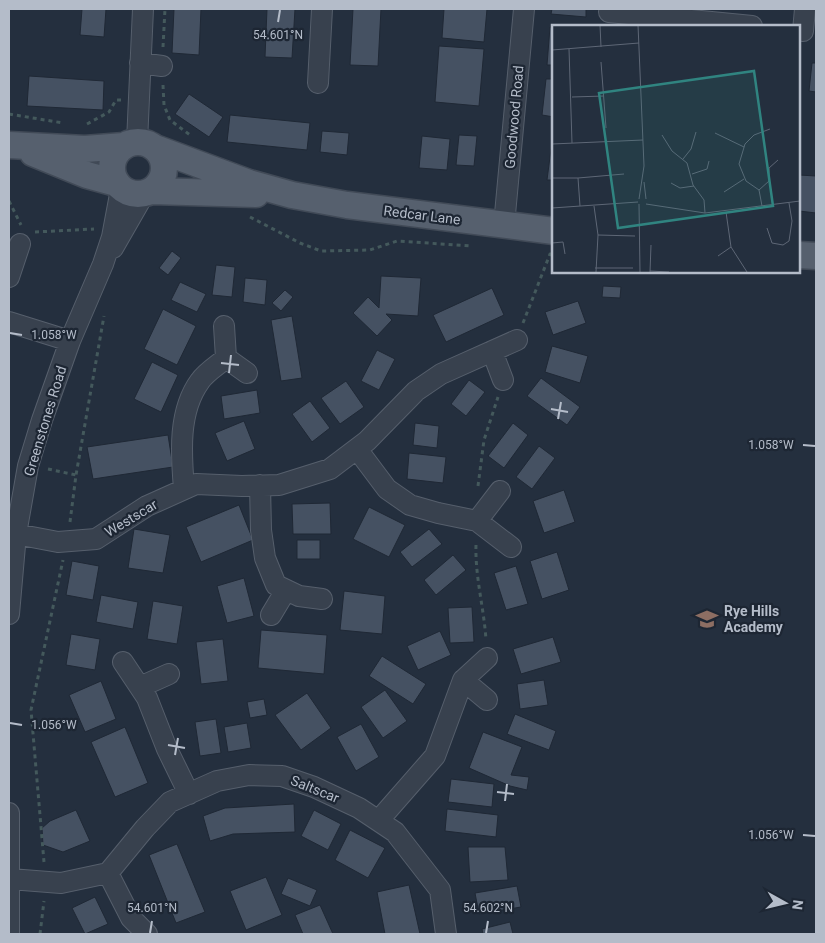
<svg xmlns="http://www.w3.org/2000/svg" width="825" height="943" font-family="Roboto,sans-serif">
  <rect width="100%" height="100%" fill="#242f3e"/>
  <path fill="#455162" stroke="#1f2835" d="M82,9h24l-2,28 -24,-2z
    M174,9h27l-2,46 -27,-2z
    M267,9h28l-3,49 -27,-1z
    M353,9h28l-3,57 -28,-1z
    M444,9h43l-3,33 -42,-4z
    M552,9h34v8l-35,-3z
    M550,27h4v38h-7z
    M439,46l45,3 -5,57 -44,-4z
    M812,63h4v29l-7,-1z
    M29,76l75,5 -1,29 -76,-4z
    M546,79h8v38l-12,-2z
    M189,94l34,23 -14,20 -34,-23z
    M230,115l80,8 -3,27 -80,-8z
    M322,131l27,2 -2,22 -27,-3z
    M459,135l18,1 -3,30 -18,-1z
    M422,136l28,3 -3,31 -28,-2z
    M551,149h3v31h-7z
    M799,175l17,1v37l-17,-2z
    M172,251l9,7 -13,17 -9,-7z
    M216,265l19,2 -3,30 -20,-2z
    M381,276l40,2 -3,38 -32,-2 6,6 -15,16 -24,-23 15,-16 11,11z
    M245,278l22,2 -2,25 -22,-3z
    M180,282l26,12 -9,18 -26,-12z
    M603,286l18,1 -1,11 -18,-1z
    M492,288l12,27 -58,27 -13,-27z
    M285,290l8,7 -12,14 -9,-8z
    M578,301l8,22 -33,12 -8,-23z
    M163,309l33,17 -19,39 -33,-16z
    M292,316l10,62 -21,3 -10,-61z
    M552,346l36,10 -8,27 -35,-11z
    M377,350l18,9 -16,31 -18,-9z
    M152,362l26,13 -17,37 -27,-13z
    M541,378l39,29 -13,18 -40,-29z
    M469,380l16,12 -19,24 -15,-12z
    M346,381l18,26 -24,17 -19,-26z
    M257,390l3,23 -36,6 -3,-23z
    M310,401l20,27 -18,14 -20,-28z
    M244,421l11,28 -28,12 -12,-28z
    M415,423l24,3 -2,22 -24,-3z
    M513,423l15,12 -24,33 -16,-12z
    M168,435l5,32 -80,12 -6,-32z
    M539,446l16,12 -23,31 -16,-12z
    M409,453l37,4 -3,26 -36,-4z
    M564,490l11,32 -31,11 -11,-32z
    M330,503l1,31h-38l-1,-30z
    M239,505l14,35 -52,22 -15,-35z
    M369,507l36,18 -16,32 -36,-18z
    M134,529l36,6 -7,38 -35,-5z
    M429,529l13,15 -30,23 -12,-15z
    M297,540h23v19h-23z
    M557,552l12,38 -27,9 -12,-38z
    M453,555l13,15 -30,25 -12,-15z
    M72,561l27,5 -6,34 -27,-5z
    M516,566l12,38 -22,6 -12,-37z
    M244,578l10,38 -27,7 -10,-37z
    M344,591l41,5 -3,38 -42,-4z
    M101,595l37,7 -5,27 -37,-7z
    M153,601l30,5 -6,38 -30,-5z
    M472,607l2,35 -24,1 -2,-35z
    M261,630l66,5 -3,39 -66,-6z
    M440,631l11,24 -33,15 -11,-24z
    M71,634l29,5 -5,31 -29,-5z
    M553,637l8,25 -40,12 -8,-25z
    M223,639l5,42 -27,3 -5,-42z
    M382,656l44,28 -13,20 -44,-28z
    M544,680l4,25 -28,4 -3,-25z
    M101,681l15,38 -31,13 -16,-37z
    M385,690l22,31 -24,17 -22,-31z
    M307,693l24,35 -30,22 -26,-35z
    M264,699l3,16 -17,3 -3,-16z
    M515,714l41,17 -7,19 -42,-16z
    M216,719l5,34 -21,3 -5,-34z
    M247,723l4,25 -23,4 -4,-25z
    M361,724l18,33 -23,14 -19,-34z
    M125,727l23,56 -33,14 -24,-55z
    M483,732l39,15 -11,28 18,2 -2,13 -17,-4 -41,-18z
    M451,779l43,5 -2,23 -44,-5z
    M294,804l1,28 -62,2 -23,7 -7,-25 22,-8z
    M447,809l51,6 -2,22 -51,-6z
    M76,810l14,31 -27,11 -20,-7 -1,-17 8,-7z
    M314,810l27,14 -13,26 -27,-14z
    M350,830l35,18 -17,30 -33,-18z
    M177,844l28,68 -29,11 -27,-68z
    M468,847h37l3,33 -38,2z
    M266,877l16,38 -36,15 -16,-39z
    M288,878l29,12 -7,16 -29,-12z
    M409,885l11,49h-35l-8,-42z
    M517,886l4,21 -42,7 -4,-21z
    M95,897l13,27 -23,10 -13,-26z
    M320,905l13,29h-30l-8,-19z
    M510,922l3,12h-30l-1,-5z"/>
  <g fill="none" stroke-linecap="round" stroke-linejoin="round">
    <g stroke="#565f6c" stroke-width="22">
      <path id="minor" d="M609,12l143,14
        M803,31l2,-22
        M140,63l22,3
        M318,83l4,-74
        M137,142l6,-133
        M504,225l20,-216
        M113,248l31,-54
        M9,277l11,-33
        M9,322l61,19
        M224,326l2,32 21,15
        M492,351l11,29
        M357,449l30,40 23,16 28,8 39,8 34,26
        M260,485l1,45 4,28 11,27 23,11 23,3
        M184,489c-3,-36 -6,-78 16,-108 6,-9 18,-16 26,-23
        M477,521l23,-30
        M16,534l42,8 38,-3 51,-33 49,-22 46,2 37,-1 51,-16 37,-28 49,-50 25,-17 76,-34
        M9,614l7,-80 12,-68 14,-46 28,-79 33,-77 9,-27 9,-48
        M271,615l15,-25
        M123,662l24,36 20,51 22,45
        M463,680l24,20
        M140,687l29,-13
        M9,813v121
        M379,820l56,-64 28,-76 24,-22
        M108,873l23,45 16,16
        M10,879l51,4 47,-10 37,-45 25,-26 47,-21 32,-6 33,1 32,11 45,21 36,24 45,58 6,44"/>
    </g>
    <g stroke="#414a57" stroke-width="29">
      <path id="major" d="M112 168a26 26 0 1 1 52 0a26 26 0 1 1-52 0Z
        M9,145l76,4 39,-3
        M155,148l94,35 43,12 55,10 207,26
        M33,153l54,22 29,8
        M152,191l104,3
        M799,255l17,1"/>
    </g>
    <path stroke="#44595c" stroke-width="3" stroke-dasharray="4 4" stroke-linecap="butt" d="M163,47l2,-38
      M163,85l1,20 6,15 20,15
      M9,114l54,9
      M87,124l22,-12 7,-12h5
      M9,201l12,24
      M250,217l50,26 21,8 49,-1 27,-9 75,5
      M35,232l59,-3
      M523,323l27,-69h2
      M48,469l28,6
      M478,486l6,-46 14,-43
      M70,522l6,-47 28,-159
      M476,545c-1,32 8,63 10,95
      M44,862l-13,-152 32,-150
      M40,934l4,-33"/>
    <use href="#minor" stroke="#38414e" stroke-width="20"/>
    <use href="#major" stroke="#56606e" stroke-width="26"/>
  </g>
  <path fill="none" stroke="#b4bcc9" stroke-width="2" d="M278,22l2,-12M10,333l12,2M221,363l18,2M229,373l2,-18M551,409l17,3M558,419l3,-17M803,445l12,1M10,723l12,2M168,745l17,3M175,755l3,-17M497,792l17,2M505,801l2,-17M803,835l12,1M150,933l2,-12M486,933l2,-12"/>
  <defs>
    <g id="school-bare" transform="scale(1.725)"><path d="M0-5L7-2L0 1L-7-2ZM-4 1L0 2.5L4 1V4Q0 6-4 4Z" fill="#8d6e63" stroke="#1d2633" stroke-width="2.5" paint-order="stroke"/></g>
  </defs>
  <g fill-rule="evenodd">
    <use href="#school-bare" x="707" y="619"/>
  </g>
  <g text-anchor="middle" dominant-baseline="central" stroke-width="4.5" stroke-linejoin="round" paint-order="stroke">
    <g font-size="14" fill="#b4bcc9" stroke="#1d2633">
      <text transform="translate(514 117) rotate(-85)">Goodwood Road</text>
      <text transform="translate(422 215) rotate(7)">Redcar Lane</text>
      <text transform="translate(45 421) rotate(-73)">Greenstones Road</text>
      <text transform="translate(131 518) rotate(-31)">Westscar</text>
      <text transform="translate(315 789) rotate(22)">Saltscar</text>
    </g>
    <g font-size="14" font-weight="bold" fill="#b4bcc9" stroke="#1d2633" text-anchor="start">
      <text x="724" y="611">Rye Hills<tspan x="724" dy="16">Academy</tspan></text>
    </g>
  </g>
  <g transform="translate(552 25)">
    <rect width="248" height="248" fill="#242f3e"/>
    <path fill="none" stroke="#5e6776" stroke-width="1" d="M48,0l1,22M86,0l6,141 -5,33M17,24l3,94M0,25l87,-7M49,37l5,66M20,72l32,-1M163,108l29,14M110,110l10,16 15,12 6,22 11,15 1,13M0,119l91,-4M131,134l8,-10 5,-17M140,149l15,-5 2,-8M0,153h26M92,157l2,17M119,158l9,5 14,-2M207,165l10,-9v-13l9,-8M172,167l20,-13M87,179l1,68M94,179l59,9 95,-12M28,181l-2,-28 46,-4M42,181l4,29 -2,37M210,181l-3,-16 -13,-9 -7,-17 6,-20 9,-9 16,-6M0,183l86,-6M174,187l5,35 16,25M215,203l5,15 11,2 6,-4 3,-20 -3,-18M46,210l37,1M0,218l11,-1 2,12M166,231l13,-9M43,243h38M98,246l19,1M98,247l1,-27"/>
    <path fill="#308480" fill-opacity="0.15" stroke="#308480" stroke-width="2.5" d="M202,46l19,135 -155,22 -19,-135z"/>
    <rect width="248" height="248" fill="none" stroke="#b4bcc9" stroke-width="2.5"/>
  </g>
  <g font-size="12" text-anchor="middle" fill="#b4bcc9" stroke="#1d2633" stroke-width="4.5" stroke-linejoin="round" paint-order="stroke">
    <text x="278" y="39">54.601°N</text>
    <text x="54" y="339">1.058°W</text>
    <text x="771" y="449">1.058°W</text>
    <text x="54" y="729">1.056°W</text>
    <text x="771" y="839">1.056°W</text>
    <text x="152" y="912">54.601°N</text>
    <text x="488" y="912">54.602°N</text>
  </g>
  <rect width="825" height="943" fill="none" stroke="#b4bcc9" stroke-width="20"/>
  <g transform="translate(785 903) rotate(98)" stroke="#1d2633" stroke-width="4" paint-order="stroke">
  <path d="M0-4L9 19L0 12L-9 19Z" fill="#b4bcc9"/>
  <text y="-8" font-size="14" font-weight="bold" text-anchor="middle" fill="#b4bcc9">N</text>
  </g>
</svg>
